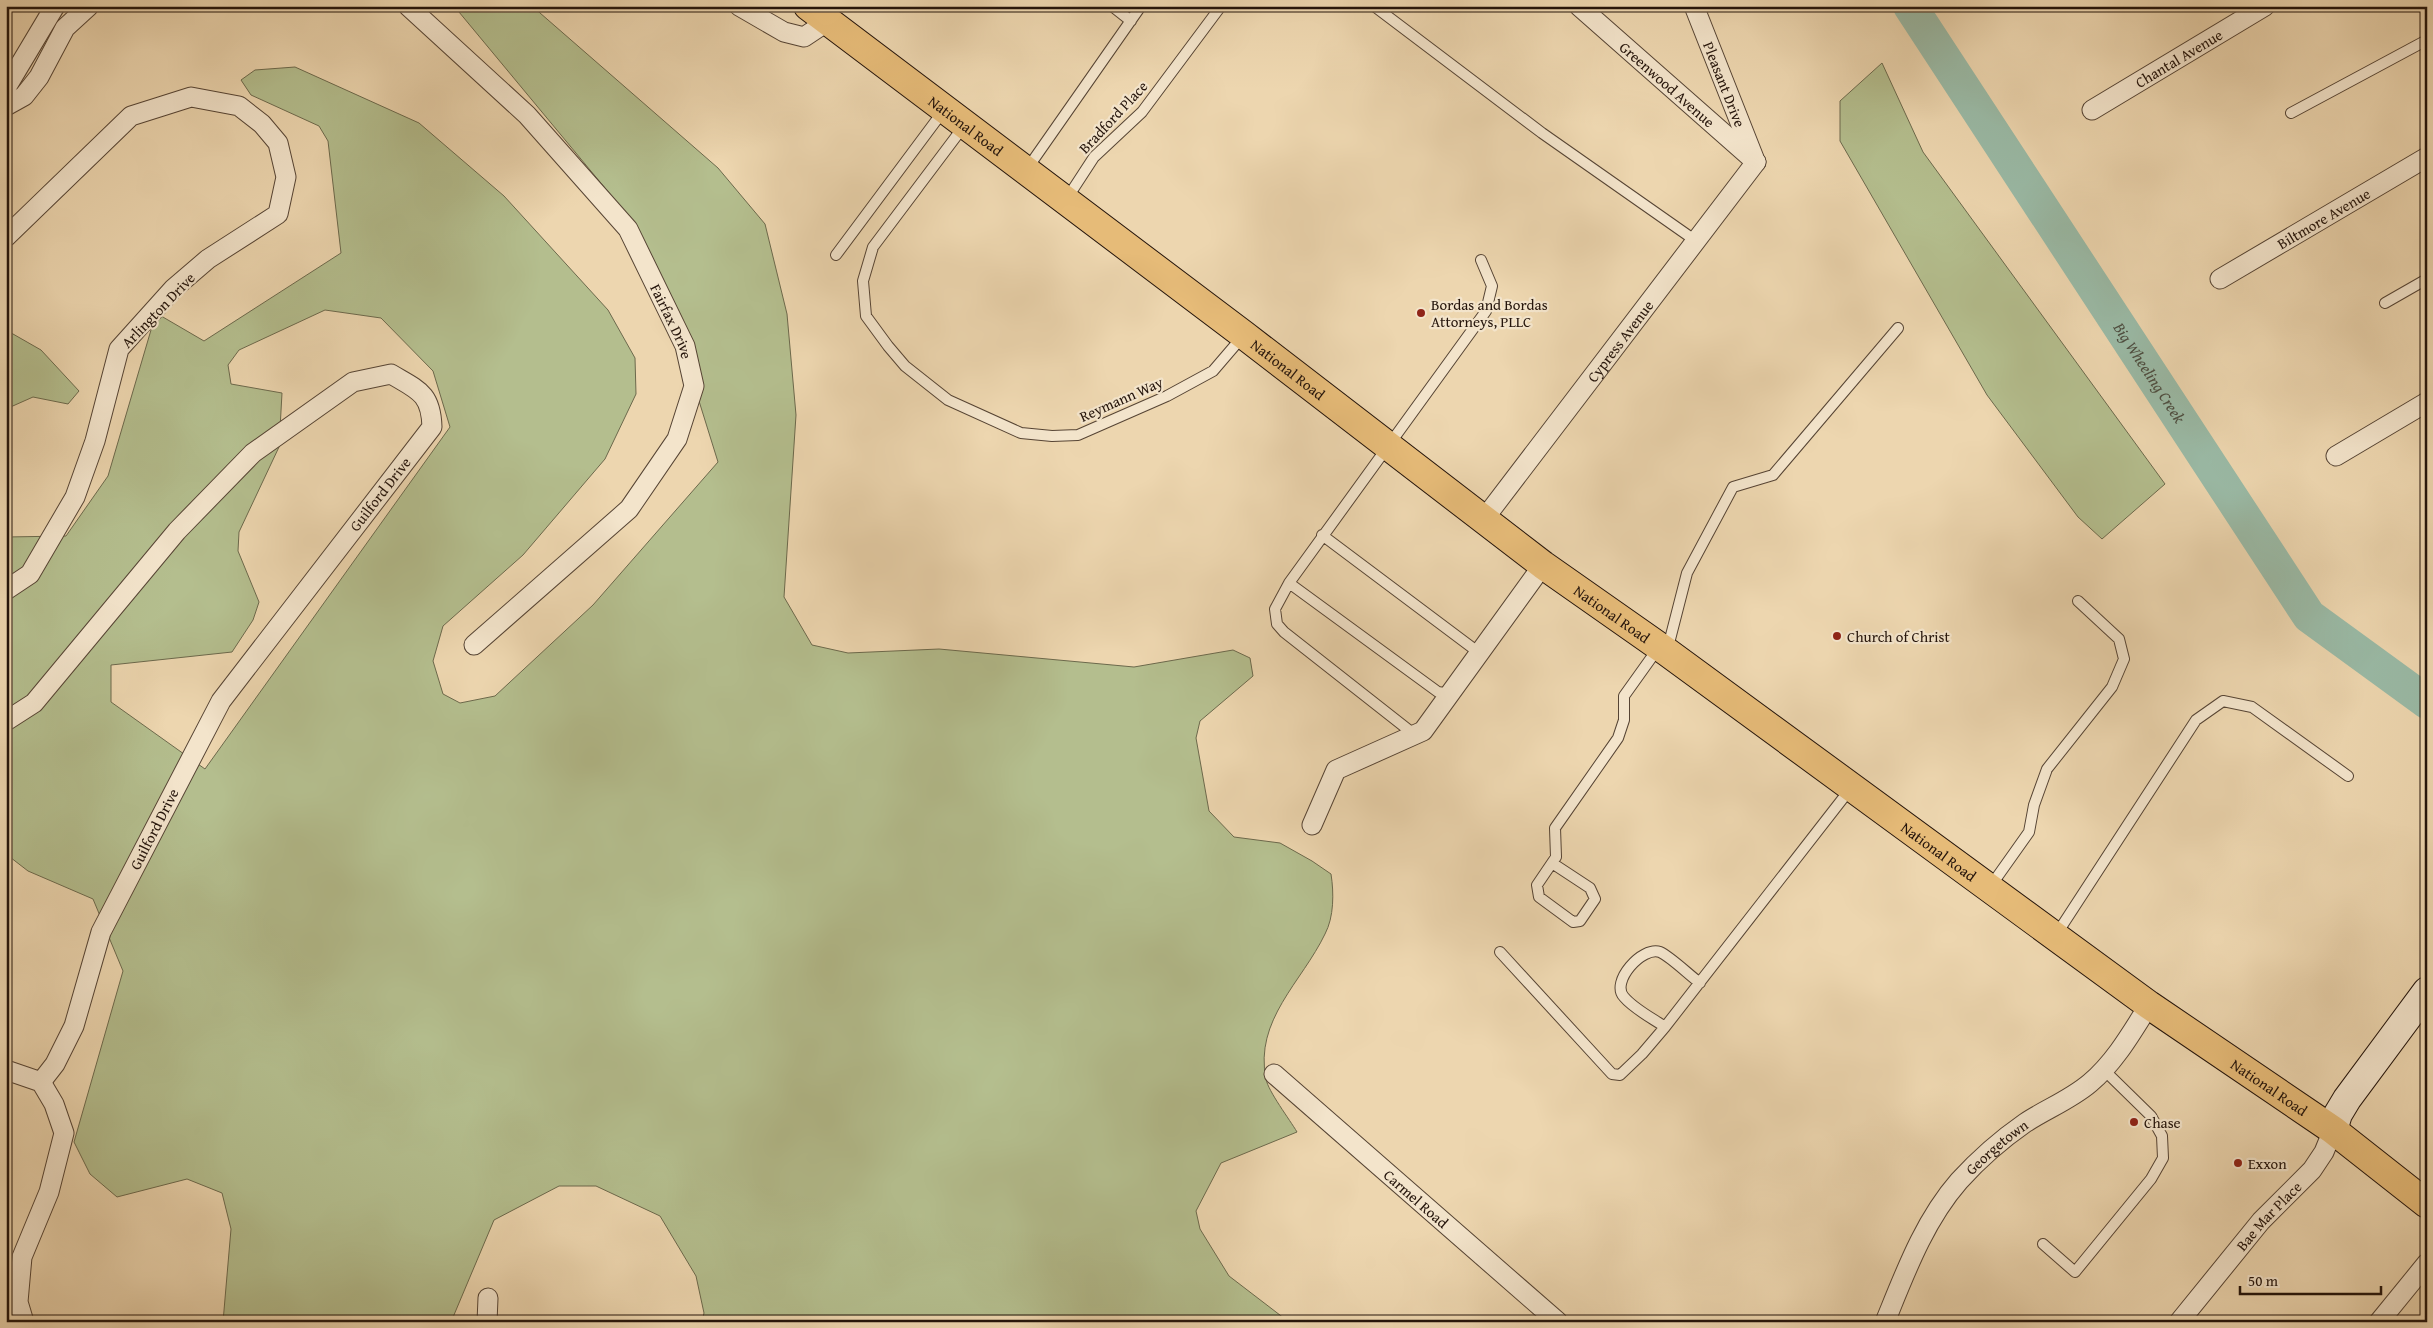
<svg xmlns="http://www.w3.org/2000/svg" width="2433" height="1328" font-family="'Gentium Book Plus',serif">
  <rect width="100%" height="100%" fill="#edd6af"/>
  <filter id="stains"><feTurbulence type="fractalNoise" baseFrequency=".004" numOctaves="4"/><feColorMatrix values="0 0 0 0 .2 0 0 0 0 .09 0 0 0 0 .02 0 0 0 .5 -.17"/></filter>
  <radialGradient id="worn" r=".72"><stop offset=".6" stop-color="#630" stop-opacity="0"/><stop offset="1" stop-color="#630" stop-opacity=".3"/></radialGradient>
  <path fill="#b4be8e" stroke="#6c694c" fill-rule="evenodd" d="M454,6h78l186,162 47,56 22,90 9,101 -12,182 28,48 36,8 91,-4 195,18 99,-17 17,8 3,18 -53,45 -4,17 13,73 25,26 46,6 32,18 19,13c3,19 3,43 -6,60 -23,48 -71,86 -59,145 2,12 24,41 31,53l-76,31 -25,48 4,18 29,47 60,46h-587l2,-9 -8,-37 -36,-60 -64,-30h-37l-65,34 -43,102h-228l8,-93 -9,-36 -35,-14 -70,18 -27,-23 -16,-32 49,-171 -30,-72 -65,-28 -22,-17v-317l60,-1 42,-60 48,-163 48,28 137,-88 -13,-112 -9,-15 -68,-31 -10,-15 14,-10 40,-3 124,56 85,73 104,114 27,48 1,36 -31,65 -82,96 -80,71 -10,35 10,33 17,9 35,-7 98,-91 125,-143 -52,-167 -32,-72zM325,310l56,8 52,53 17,56 -245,342 -94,-67v-37l121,-13 21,-32 6,-18 -21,-51 1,-19 40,-85 3,-54 -51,-9 -3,-19 11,-15z
    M1882,63l41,89 242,332 -63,55 -24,-22 -91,-122 -147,-254v-40z
    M6,330l35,20 38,41 -11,13 -35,-7 -27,12z"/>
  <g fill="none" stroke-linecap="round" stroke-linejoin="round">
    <path stroke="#9abaa6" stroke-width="34" id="s1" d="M1910,6l399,610 118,86"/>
    <g stroke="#564434" stroke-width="12">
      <path id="lane" d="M1112,6l19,15
        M1374,6l168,127 154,108
        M2291,113l136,-73
        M964,126l-91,121 -10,34 3,35 22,30 17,20 43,34 73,33 31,3 26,-1 89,-39 46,-25 30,-35
        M1027,169l114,-163
        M1066,200l28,-43 48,-45 79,-106
        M836,255l108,-145
        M2385,303l42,-24
        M1322,535l156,117
        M1289,583l149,109 12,2
        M1667,651l20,-78 46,-86 40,-12 125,-147
        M1415,735l-131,-103 -7,-8 -2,-15 14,-26 197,-272 6,-25 -11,-26
        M1552,863l38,25 5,11 -15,22 -7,1 -34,-25 -2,-12 19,-28 -1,-29 63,-90 6,-18v-24l35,-49
        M1990,887l39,-55 5,-27 13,-36 65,-82 12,-28 -5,-20 -41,-38
        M2056,935l140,-215 27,-19 29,6 96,69
        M1500,952l112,122 8,1 22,-21 23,-27 186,-239
        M1665,1027c-13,-9 -31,-18 -41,-30 -14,-15 18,-51 36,-45 11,5 29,23 40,31
        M2043,1244l32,28 76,-93 12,-21 -1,-22 -11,-20 -48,-47"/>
    </g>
    <g stroke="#564434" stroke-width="21">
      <g id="street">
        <path id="s2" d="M408,6l119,109 101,114 57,117 9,40 -17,53 -48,70 -155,136"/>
        <path d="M739,6l45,26 20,5 24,-16"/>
        <path id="s3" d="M1579,6l177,156"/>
        <path id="s4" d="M1694,6l60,152"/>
        <path d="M6,88l49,-82"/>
        <path d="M6,106l18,-10 15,-19 26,-49 24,-22"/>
        <path id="s5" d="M2092,110l173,-104"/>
        <path d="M6,237l125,-121 60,-19 48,9 23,18 16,19 8,34 -8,37 -70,45 -35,30 -54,60 -24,92 -20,56 -45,77 -24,16"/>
        <path id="s6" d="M2220,279l207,-122"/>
        <path d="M2336,456l91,-54"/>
        <path id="s7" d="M1484,519l272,-357"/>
        <path d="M6,721l28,-18 143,-172 76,-78 100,-71 38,-8c27,16 40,19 41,53l-211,274 -120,231 -27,94 -19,38 -14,18"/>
        <path d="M1312,825l24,-55 87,-39 120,-166"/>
        <path d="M6,1070l35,12 13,22 10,29 -15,59 -27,65 -4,45 6,20"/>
        <path id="s8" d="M1274,1074l284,248"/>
        <path d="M487,1322l1,-24"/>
        <path id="s9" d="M1885,1322c20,-49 39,-101 74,-141 19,-21 43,-42 66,-58 21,-14 45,-23 65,-40 25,-21 42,-51 59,-78"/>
        <path id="s10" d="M2179,1322l82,-101 51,-51 12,-18 9,-22"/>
        <path d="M2379,1322l48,-59"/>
      </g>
    </g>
    <g stroke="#24140b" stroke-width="30">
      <path id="secondary" d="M2333,1130l5,-16 9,-15 80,-108"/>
    </g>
    <g stroke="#24140b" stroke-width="30">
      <g id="primary">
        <path id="s11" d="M808,6l436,329 299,230 124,87 482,353 184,125 94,74"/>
      </g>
    </g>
    <use href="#lane" stroke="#f3e4cb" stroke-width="10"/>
    <use href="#street" stroke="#f3e4cb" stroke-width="19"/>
    <use href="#secondary" stroke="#f3e4cb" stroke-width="28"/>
    <use href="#primary" stroke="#e6bb78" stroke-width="28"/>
  </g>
  <g fill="#8f2418" stroke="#f3e4cb" stroke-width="2">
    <circle cx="1421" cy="313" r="5"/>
    <circle cx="1837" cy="636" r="5"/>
    <circle cx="2134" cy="1122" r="5"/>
    <circle cx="2238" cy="1163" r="5"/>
  </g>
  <g text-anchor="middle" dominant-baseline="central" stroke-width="4.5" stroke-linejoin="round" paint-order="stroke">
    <g font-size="15" fill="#24140b" stroke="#f3e4cb">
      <text stroke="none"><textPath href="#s5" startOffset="101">Chantal Avenue</textPath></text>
      <text stroke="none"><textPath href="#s3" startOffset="118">Greenwood Avenue</textPath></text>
      <text stroke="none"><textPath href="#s4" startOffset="84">Pleasant Drive</textPath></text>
      <text transform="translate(1113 117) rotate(-47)">Bradford Place</text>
      <text stroke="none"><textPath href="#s11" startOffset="198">National Road</textPath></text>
      <text stroke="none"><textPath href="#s6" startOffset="120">Biltmore Avenue</textPath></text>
      <text transform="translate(158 310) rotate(-46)">Arlington Drive</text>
      <text stroke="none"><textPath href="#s2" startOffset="416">Fairfax Drive</textPath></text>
      <text stroke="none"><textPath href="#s7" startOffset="224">Cypress Avenue</textPath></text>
      <text stroke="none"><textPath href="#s11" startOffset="602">National Road</textPath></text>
      <text transform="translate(1121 399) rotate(-24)">Reymann Way</text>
      <text transform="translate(380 494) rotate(-52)">Guilford Drive</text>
      <text stroke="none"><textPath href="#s11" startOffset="1008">National Road</textPath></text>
      <text transform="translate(154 829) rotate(-63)">Guilford Drive</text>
      <text stroke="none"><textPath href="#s11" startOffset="1412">National Road</textPath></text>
      <text stroke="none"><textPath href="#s11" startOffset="1818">National Road</textPath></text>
      <text stroke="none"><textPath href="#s9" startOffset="211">Georgetown</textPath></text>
      <text stroke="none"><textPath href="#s8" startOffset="189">Carmel Road</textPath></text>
      <text stroke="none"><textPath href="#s10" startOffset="139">Bae Mar Place</textPath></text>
    </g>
    <g font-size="15" fill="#24140b" stroke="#f3e4cb" text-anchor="start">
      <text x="1431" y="304">Bordas and Bordas<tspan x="1431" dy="17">Attorneys, PLLC</tspan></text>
      <text x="1847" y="636">Church of Christ</text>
      <text x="2144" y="1122">Chase</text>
      <text x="2248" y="1163">Exxon</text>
    </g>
    <g font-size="16" font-style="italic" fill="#4d4e41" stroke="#f3e4cb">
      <text stroke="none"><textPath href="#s1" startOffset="438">Big Wheeling Creek</textPath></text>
    </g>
  </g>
  <rect width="2433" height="1328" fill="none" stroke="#edd6af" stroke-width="25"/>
  <rect x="8" y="8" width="2418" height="1313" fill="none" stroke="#24140b" stroke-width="2.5"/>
  <rect x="12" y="12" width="2408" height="1303" fill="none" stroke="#24140b"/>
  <path d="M2240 1286v8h141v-8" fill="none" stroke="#24140b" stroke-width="2.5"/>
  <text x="2248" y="1286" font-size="15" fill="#24140b" stroke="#f3e4cb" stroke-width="4" paint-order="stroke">50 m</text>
  <rect width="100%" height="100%" filter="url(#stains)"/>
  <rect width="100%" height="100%" fill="url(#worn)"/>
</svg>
